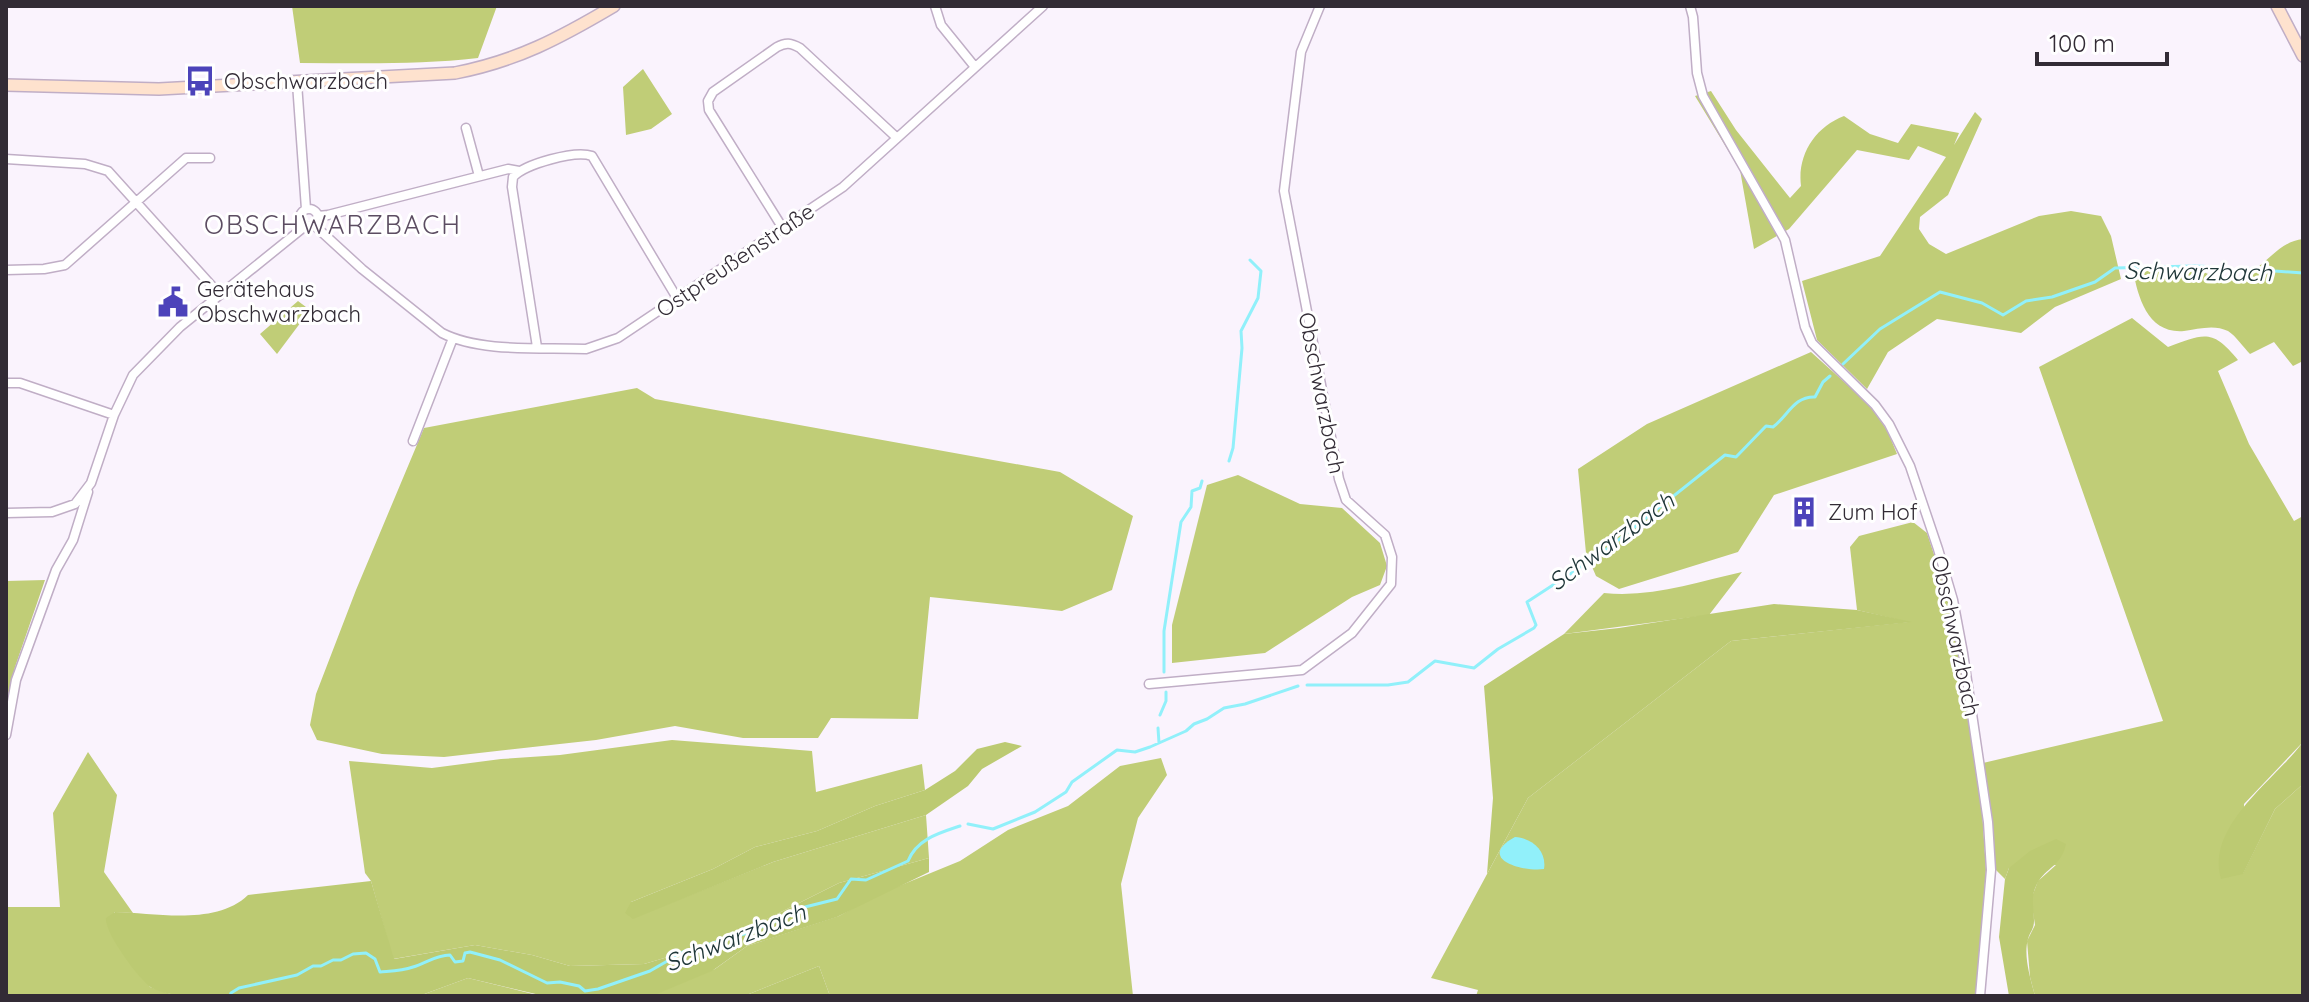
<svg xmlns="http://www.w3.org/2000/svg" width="2309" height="1002" font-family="Quicksand,sans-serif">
  <rect width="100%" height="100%" fill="#faf3fd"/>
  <path fill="#c0cd77" d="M292,6h205l-19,52c-59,7 -119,5 -178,5z
    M643,69l29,45 -21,15 -25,6 -3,-48z
    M1711,91l25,39 54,68 11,-12c-4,-31 14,-59 43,-70l26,18 28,9 13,-19 48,9 -5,12 21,-33 7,7 -34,76 -28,22 -1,12 10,15 17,10 93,-38 32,-5 30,5 10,20 10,43 -66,28 -34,26 -84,-14 -49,33 -21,37 -50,-49 -15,-59 78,-25 66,-99 -28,-11 -9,14 -52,-10 -68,79 -35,20 -14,-79 -45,-74z
    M2303,239v122l-10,5 -19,-24 -24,12c-6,-6 -14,-18 -22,-23 -14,-7 -30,-2 -44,0 -36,3 -46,-33 -51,-61 20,-1 46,-5 64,0 15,4 25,14 42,8 24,-8 39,-37 64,-39z
    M298,301l12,9 -33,44 -17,-20z
    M2132,318l36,29c36,-13 44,-19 70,13l-20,11 31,73 45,77 9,-5v226l-59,62 -1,69 32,-64 28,-25v212h-268l-5,-19 -3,-36 8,-16 -4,-26 7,-18 18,-16 -47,3 -4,11 -9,-9 -13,-107 180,-42 -124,-354z
    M1811,352l61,55 16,25 9,22 -123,41 -36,57 -119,37 -23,-13 -10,-23 -8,-84 69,-45z
    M637,388l18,11 405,73 73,44 -21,74 -50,21 -132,-14 -12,122 -87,-1 -13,20h-75l-68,-12 -79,14 -152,17 -62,-3 -65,-14 -7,-15 6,-31 40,-104 68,-162z
    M1238,475l62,29 42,4 38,35 7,23 -7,19 -28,12 -87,56 -93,10v-38l35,-140z
    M1913,522l14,11 23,70 30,176 6,91 -10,126h-500l2,-6 -47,-12 97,-180 203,-157 177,-19 -51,-12 -7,-63 9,-11z
    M1742,572l-33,43 -145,19 40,-41c47,5 93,-11 138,-21z
    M45,580l-30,87 -9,44v-130z
    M672,740l140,11 4,41 106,-28 3,26 -50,16 -58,25 -62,16 -42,22 -82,33 2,16 140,-56 153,-47 3,43 -90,25 -76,38 -68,28 -51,15 -74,2 -38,-11 -57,-10 -82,14 -22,-78 -6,-8 -16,-112 83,7 69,-9 59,-4z
    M88,752l29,43 -13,77 29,41 -19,-1 36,75 27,9h-171v-89h54l-7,-94z
    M1161,758l6,17 -29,43 -17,66 12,112h-303l-11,-30 -75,30h-97l68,-27 32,-23 92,-30 38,-21 83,-34 48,-31 60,-24 52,-40z
    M468,978l73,18h-122z"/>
  <path fill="#bcca72" d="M1774,604l83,6 55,12 -181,19 -203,157 -41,76 6,-76 -9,-112 80,-52 55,-6z
    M1005,742l17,4 -40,23 -14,17 -42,29 -153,47 -140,57 -8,-6 6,-11 82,-33 42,-22 62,-16 58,-25 50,-16 30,-19 22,-22z
    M2303,742v42l-28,25 -32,65 -22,5c-16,-53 54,-99 82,-137z
    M2056,839l10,5c-5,23 -20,23 -29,40 -7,13 -3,23 -3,37 0,8 -4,11 -6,18 -5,17 3,41 7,57h-26l-10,-59 6,-58 4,-11 21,-17z
    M929,858v14l-92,45 -90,29 -35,25 -60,25h-108l-76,-18 -49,18h-242c-8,-3 -18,-4 -25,-8 -13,-8 -48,-56 -46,-70l9,-6c41,1 101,14 133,-17l123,-14 23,78 81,-14 57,10 38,11 74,-2 51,-15 68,-28 76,-38z
    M819,966l11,30h-86z"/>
  <path fill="#91f0fa" d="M1515,837c17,1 32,14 29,32 -23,3 -68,-11 -29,-32z"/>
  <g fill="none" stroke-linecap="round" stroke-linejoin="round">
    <path stroke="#91f0fa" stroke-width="3" d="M1843,364l37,-35 60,-37 42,11 21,12 23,-14 26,-4 43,-15 20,-14 78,-2 27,1 16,5 12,-3 55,4
      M1229,461l4,-13 9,-100 -1,-17 17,-33 3,-27 -11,-11
      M1164,672v-41l17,-109 10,-15 1,-16 8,-3 2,-7
      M1307,685h81l20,-3 27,-21 39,7 24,-19 36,-21 2,-3 -9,-23 75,-49 123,-98 11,2 30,-31 7,1c15,-11 21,-31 42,-30l8,-15 7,-6
      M1160,715l6,-14v-9
      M1158,728l1,15
      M968,824l25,5 42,-17 31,-20 6,-10 45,-32 18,2 15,-5 36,-16 8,-7 13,-5 17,-11 21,-4 53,-18
      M230,996l1,-3 8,-5 58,-13 16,-9h8l12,-6h8l12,-6 13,-1 9,6 5,13c12,-1 22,-1 33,-5 13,-4 23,-12 37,-12l5,7 8,-1 2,-8 5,-1 30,8 47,23 13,-1 19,4 6,5 13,-2 52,-18 33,-19 61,-18 57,-23 4,-4 32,-8 14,-20 15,1 42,-19c9,-22 31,-28 52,-35"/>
    <g stroke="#c0aec6" stroke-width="11">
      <path id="street" d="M935,6l6,19 34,42
        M1690,6l3,11 4,56 6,23 82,144 20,87 7,16 63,62 14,19 21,42 28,83 15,51 10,53 25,169 3,48 -11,126
        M297,83l9,126
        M466,128l13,48
        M6,159l79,5 23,7 112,124
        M300 218a9 9 0 1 1 18 0a9 9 0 1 1-18 0Z
        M318,216l10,-1 180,-46 11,2
        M314,225l48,44 80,64c39,20 101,14 144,16l32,-11 225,-151 200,-181
        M782,227l-73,-117 -1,-9 5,-9 64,-45c9,-5 14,-4 23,1l96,89
        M6,270l38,-1 21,-4 121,-107h24
        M537,347l-25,-160 1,-10c12,-13 62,-27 79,-21l85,142
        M6,383h14l94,32
        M413,441l40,-103
        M6,513l46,-1 23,-8 16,-21 23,-68 19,-40 47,-48 124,-100
        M1149,684l153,-14 50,-37 39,-49 1,-27 -7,-22 -39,-35 -7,-21 -55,-288 17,-139 19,-46
        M6,735l10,-55 40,-110 17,-30 15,-48"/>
    </g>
    <g stroke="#c0aec6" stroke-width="14">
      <path id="secondary" d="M2277,6l26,50
        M6,85l153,4 296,-16c62,-12 105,-35 159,-67"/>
    </g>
    <use href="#street" stroke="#fff" stroke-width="8"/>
    <use href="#secondary" stroke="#fee2ce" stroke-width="11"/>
  </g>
  <defs>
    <g id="bus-bare" transform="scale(2.4)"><path d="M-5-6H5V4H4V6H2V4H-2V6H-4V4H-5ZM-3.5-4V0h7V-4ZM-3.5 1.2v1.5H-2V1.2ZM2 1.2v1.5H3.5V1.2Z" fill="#4c43ba" stroke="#fff" stroke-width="2.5" paint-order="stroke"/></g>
    <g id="civic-bare" transform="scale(2.4)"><path d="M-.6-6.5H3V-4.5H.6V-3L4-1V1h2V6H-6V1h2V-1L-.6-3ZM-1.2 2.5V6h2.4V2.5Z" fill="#4c43ba" stroke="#fff" stroke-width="2.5" paint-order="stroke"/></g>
    <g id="building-bare" transform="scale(2.4)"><path d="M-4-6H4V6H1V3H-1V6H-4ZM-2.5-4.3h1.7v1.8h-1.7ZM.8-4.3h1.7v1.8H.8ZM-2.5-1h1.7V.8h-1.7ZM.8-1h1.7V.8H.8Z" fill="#4c43ba" stroke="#fff" stroke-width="2.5" paint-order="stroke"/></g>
  </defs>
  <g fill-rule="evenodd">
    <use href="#bus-bare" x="200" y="81"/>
    <use href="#civic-bare" x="173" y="302"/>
    <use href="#building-bare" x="1804" y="512"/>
  </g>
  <g text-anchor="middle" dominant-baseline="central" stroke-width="6" stroke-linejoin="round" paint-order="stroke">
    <g font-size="22" fill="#322b35" stroke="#fff" text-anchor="start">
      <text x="224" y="81">Obschwarzbach</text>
      <text x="197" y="289">Gerätehaus<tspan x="197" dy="25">Obschwarzbach</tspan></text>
      <text x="1828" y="512">Zum Hof</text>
    </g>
    <g font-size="22" fill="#322b35" stroke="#fff">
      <text transform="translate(735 260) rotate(-34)">Ostpreußenstraße</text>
      <text transform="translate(1322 393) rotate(79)">Obschwarzbach</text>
      <text transform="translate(1956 636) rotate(78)">Obschwarzbach</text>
    </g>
    <g font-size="24" font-style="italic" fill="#203739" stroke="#fff">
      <text transform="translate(2198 271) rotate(1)">Schwarzbach</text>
      <text transform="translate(1611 541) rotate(-36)">Schwarzbach</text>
      <text transform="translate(735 937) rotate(-21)">Schwarzbach</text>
    </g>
    <g font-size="26" letter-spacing="2" fill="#5c4d62" stroke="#fff">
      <text x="333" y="224">OBSCHWARZBACH</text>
    </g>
  </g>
  <rect width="2309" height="1002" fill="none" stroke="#322b35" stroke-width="16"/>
  <path d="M2037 52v12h130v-12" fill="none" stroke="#322b35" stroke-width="4"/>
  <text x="2049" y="52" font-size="24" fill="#322b35" stroke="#ffffff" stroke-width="6" paint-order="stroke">100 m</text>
</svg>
